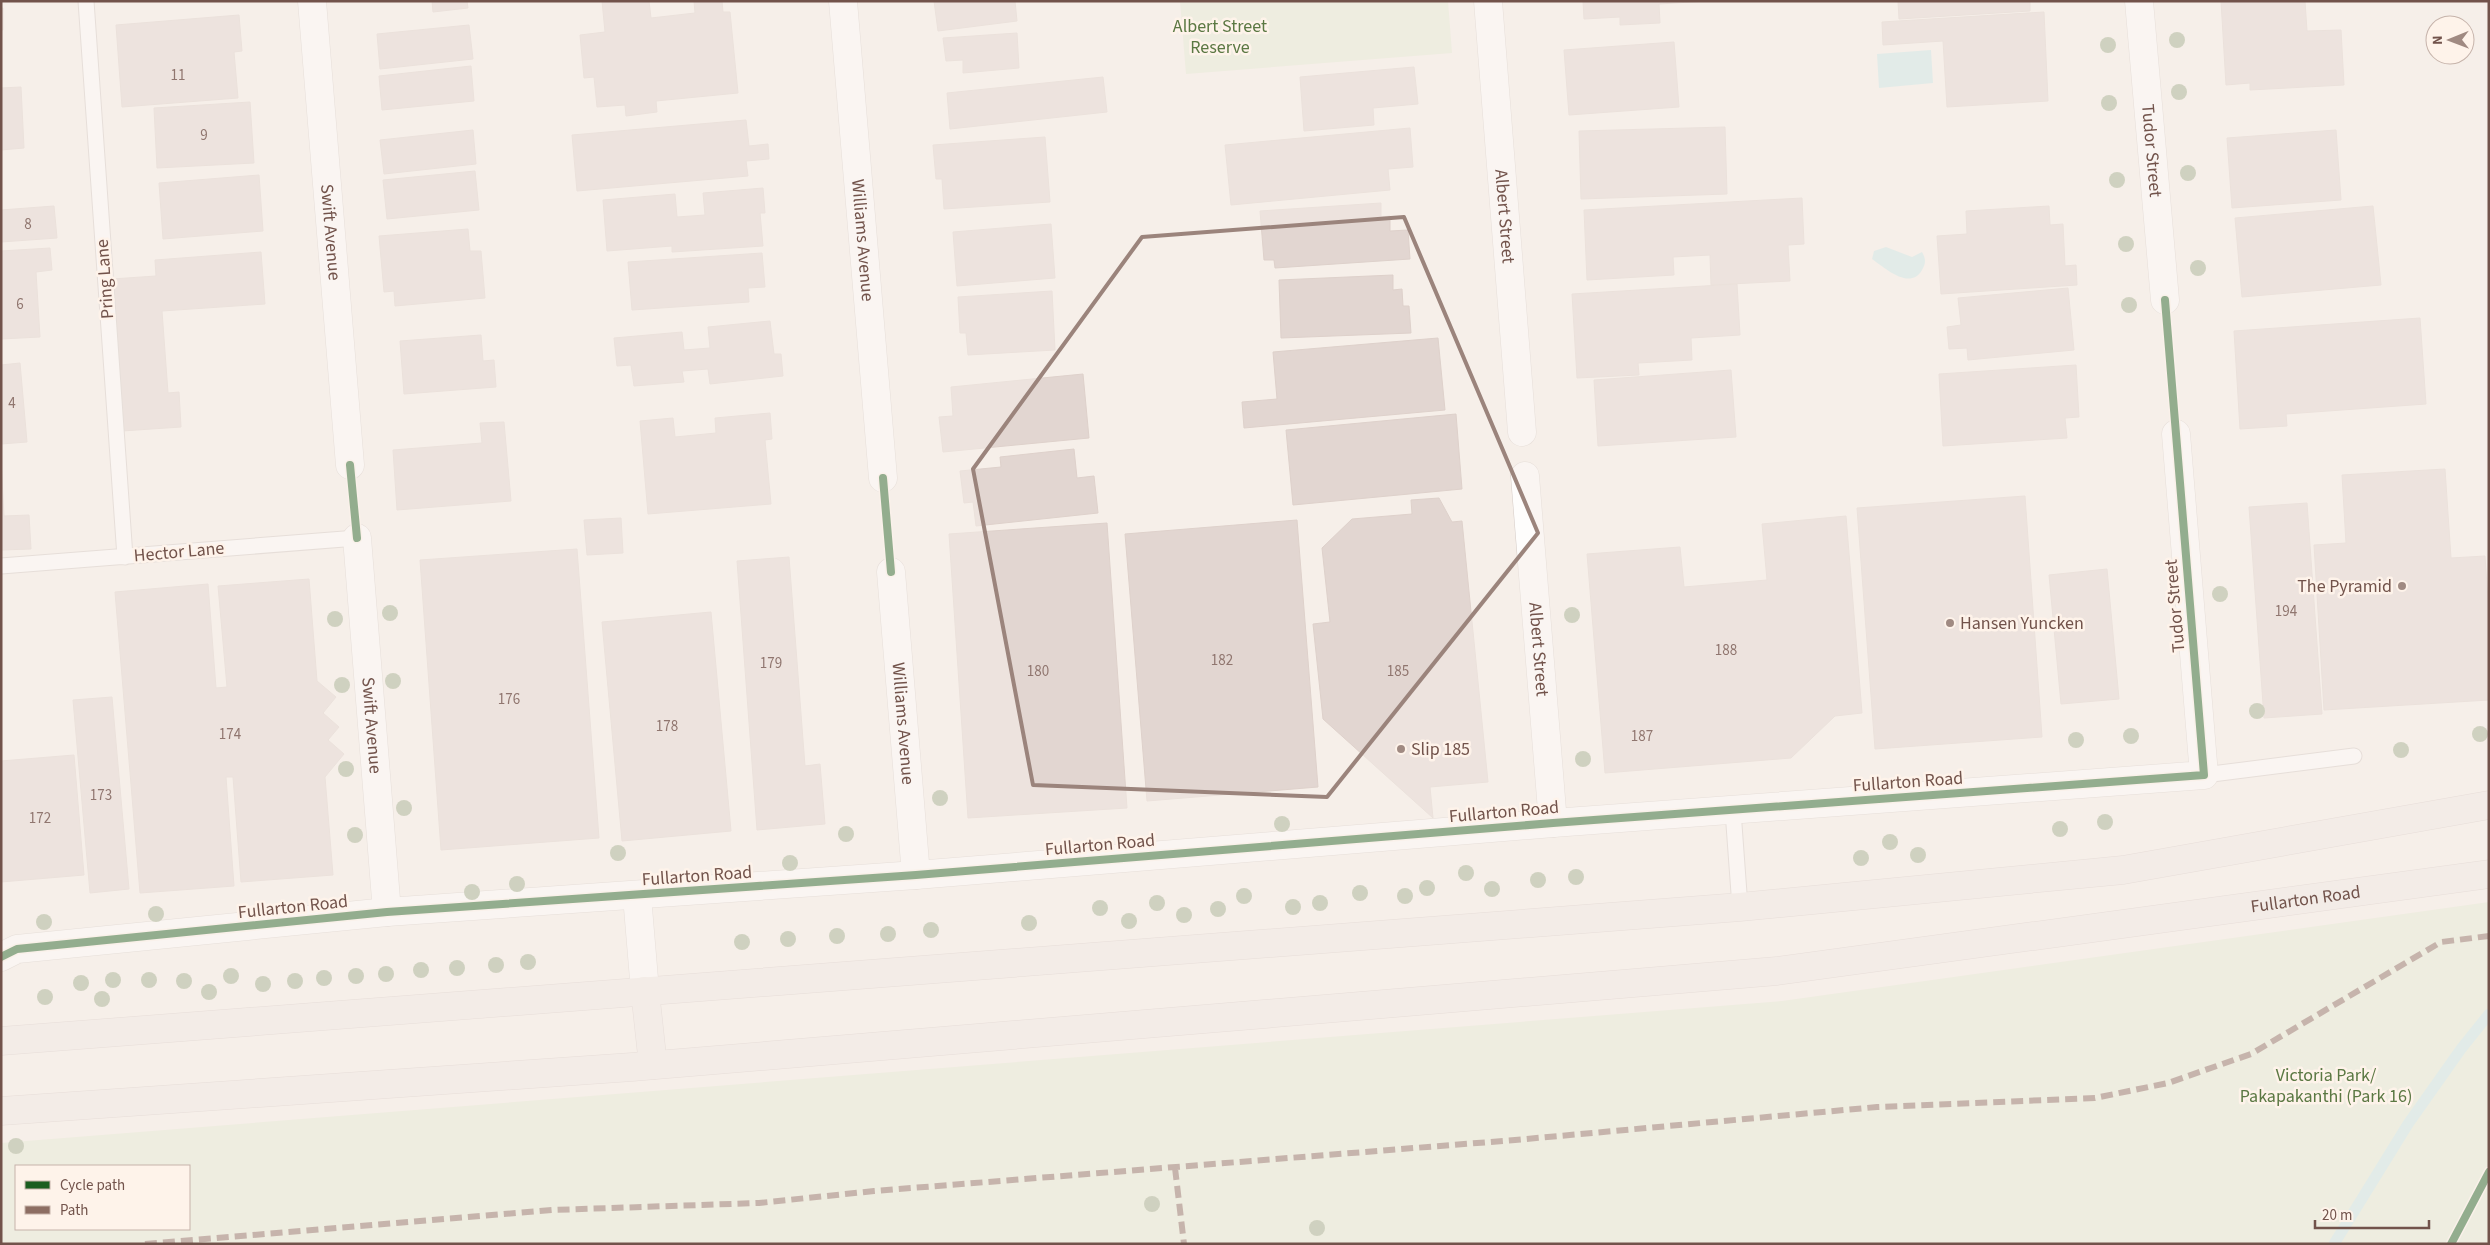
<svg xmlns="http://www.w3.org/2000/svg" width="2490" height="1245" font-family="'Source Sans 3',sans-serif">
  <rect width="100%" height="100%" fill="#f6efe9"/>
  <path fill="#e5ebd4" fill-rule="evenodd" d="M1180,1h268l4,52 -266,21z
    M2489,902v342h-2488v-101l1781,-142zM16,1166h173v63h-173z"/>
  <path fill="#cbe7e6" d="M1931,50l2,33 -54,5 -2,-34z
    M1886,247l26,10 10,-5c4,7 4,11 0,18 -12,21 -37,-2 -50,-11l2,-8z"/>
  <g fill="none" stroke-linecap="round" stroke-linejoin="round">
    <path stroke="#cbe7e6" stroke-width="11" d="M2334,1244l74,-120 53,-75 28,-35"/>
  </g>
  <path fill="#e2d6d1" stroke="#ded1cb" d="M432,1h35l1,7 -35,4z
    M602,1h47l2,17 44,-5 -1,-12h28l1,11h7l8,81 -82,8 1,11 -31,4 -1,-11 -28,2 -3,-30 -10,1 -4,-43 25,-3z
    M934,1h81l2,20 -79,10z
    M1583,1h124l-48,3 1,19 -40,2v-8l-36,2z
    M1898,1h132v10l-131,8z
    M2221,1h84l2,30 34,-1 3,55 -94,5v-7l-24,2z
    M1,8h2v22h-2z
    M2044,12l4,89 -101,6 -4,-66 -60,4 -1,-23z
    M239,15l3,36 -8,1 4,46 -116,9 -6,-82z
    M469,25l4,34 -93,10 -3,-35z
    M1017,33l2,35 -56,5v-13l-17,1 -3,-23z
    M1674,42l5,65 -110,8 -5,-65z
    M471,66l3,35 -92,9 -3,-34z
    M1414,67l4,37 -45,4 1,17 -70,6 -4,-54z
    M1103,77l4,35 -157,17 -3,-36z
    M21,87l3,61 -23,2v-62z
    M250,102l4,61 -97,5 -3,-60z
    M746,120l3,26 19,-2 1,15 -23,2 2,15 -171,15 -5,-56z
    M1725,127l2,67 -146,5 -2,-68z
    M1410,128l3,39 -25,2 2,21 -159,15 -6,-60z
    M473,130l3,34 -92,10 -4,-34z
    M2336,130l5,70 -109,8 -5,-70z
    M1045,137l5,65 -106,7 -2,-30h-6l-3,-34z
    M475,171l4,39 -92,9 -4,-39z
    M259,175l4,56 -100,8 -4,-56z
    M763,188l2,25h-5l3,33 -91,6v-6l-65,5 -4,-51 72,-6 2,23 28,-2 -2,-22z
    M1802,198l2,46 -16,1 2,36 -79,4 -1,-30 -37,2 1,18 -87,5 -3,-70z
    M1381,203v14l9,-1v15l18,-1 2,29 -135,9 -1,-8h-10l-4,-49z
    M54,206l3,32 -56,4v-32z
    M2049,206l1,19 13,-1 2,42 11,-1 1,20 -136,9 -4,-58 30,-2 -1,-23z
    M2373,206l8,79 -139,12 -7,-79z
    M1051,224l4,54 -98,8 -4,-54z
    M468,229l2,22h11l4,47 -90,8 -1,-15 -10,1 -5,-56z
    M50,248l2,22 -16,2 4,65 -39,2v-88z
    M261,252l4,52 -103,7 6,82 11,-1 2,35 -59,4 -10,-152 44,-3 -1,-16z
    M762,253l3,34 -17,1 1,14 -117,8 -4,-48z
    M1393,275v15l9,-1 1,17h6l2,27 -130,5 -2,-58z
    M1737,284l3,51 -49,3 1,22 -54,3 1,12 -62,3 -5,-84z
    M2068,288l6,62 -106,10 -1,-12 -18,1 -2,-22 14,-2 -3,-27z
    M1052,291l3,59 -87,5 -2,-22h-6l-2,-36z
    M2420,318l6,86 -140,10 1,12 -47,3 -6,-98z
    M770,321l4,33h7l2,22 -73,8 -2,-15 -26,2 2,11 -50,4 -3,-21 -14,1 -3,-28 68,-6 2,18 26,-2 -2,-21z
    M481,335l2,26 11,-1 2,27 -92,7 -4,-53z
    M1438,338l7,72 -201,18 -2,-26 35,-3 -4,-47z
    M20,363l7,79 -26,2v-79z
    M2076,365l3,52 -14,1 2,20 -124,8 -4,-72z
    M1731,370l5,67 -138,9 -4,-66z
    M1083,374l6,64 -146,14 -4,-35 14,-1 -2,-29z
    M770,413l2,26 -7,1 6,64 -123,10 -8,-93 33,-3 2,19 41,-4 -1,-15z
    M1456,414l6,75 -169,16 -7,-75z
    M504,422l7,79 -114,9 -4,-60 89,-7 -2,-20z
    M1074,449l3,29 17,-2 4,37 -122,13 -3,-24 -9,1 -4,-32 41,-4 -1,-10z
    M1,460l3,56 25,-1 2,34 -30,1z
    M2445,469l6,89 34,-2 4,59v85l-165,10 -10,-165 32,-2 -4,-68z
    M2025,496l17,241 -167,12 -18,-241z
    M1439,498l13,24 10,-1 26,261 -58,5 3,31 -110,-99 -10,-95 17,-2 -8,-74 30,-29 60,-5 -1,-14z
    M2307,503l15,211 -58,4 -15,-211z
    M1846,516l16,197 -27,3 -44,42 -186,15 -18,-219 93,-7 4,40 83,-7 -5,-56z
    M621,518l2,35 -36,2 -3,-35z
    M1297,520l21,267 -171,14 -22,-267z
    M1107,523l20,285 -159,10 -19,-284z
    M577,549l22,289 -158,12 -21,-290z
    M789,557l16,209 15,-2 5,60 -68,6 -20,-269z
    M2107,569l12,130 -58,5 -12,-129z
    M309,579l8,102 19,16 -13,16 16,14 -11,13 16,14 -19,23 8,98 -92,7 -8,-105h-7l8,109 -94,7 -25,-301 93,-8 8,104 11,-1 -9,-101z
    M711,612l20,219 -109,10 -20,-219z
    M112,697l17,192 -39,4 -17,-193z
    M74,755l10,120 -83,7v-121z"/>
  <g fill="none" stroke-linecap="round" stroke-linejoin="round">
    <g stroke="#d4cbc6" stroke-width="17">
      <path id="service" d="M86,1l39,556
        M1,566l356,-28
        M2204,775l150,-19
        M1733,811l7,96"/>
    </g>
    <g stroke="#d4cbc6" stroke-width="29">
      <g id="minor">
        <path id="s1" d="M312,1l38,464"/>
        <path id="s2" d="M843,1l40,477"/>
        <path id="s3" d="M1488,1l34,431"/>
        <path id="s4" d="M2139,1l26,299"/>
        <path id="s5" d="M1525,476l28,347"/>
        <path id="s6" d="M357,538l30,374"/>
        <path id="s7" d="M891,572l25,303"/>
        <path d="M637,896l8,95"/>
        <path d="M1,957l16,-8 370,-37 529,-37 637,-52 651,-48 -28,-341"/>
      </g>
    </g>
    <g stroke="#d5cac5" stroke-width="29">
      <g id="trunk">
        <path d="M645,991l8,74"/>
        <path d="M1,1041l1739,-134 383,-37 366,-65"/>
        <path id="s8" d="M1,1111l631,-44 1145,-96 712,-97"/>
      </g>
    </g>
    <use href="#service" stroke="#fefdfc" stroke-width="15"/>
    <use href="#minor" stroke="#fefdfc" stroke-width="28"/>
    <use href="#trunk" stroke="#f0e8e4" stroke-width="28"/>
    <path stroke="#8d6e63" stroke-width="6" stroke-dasharray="12 6" stroke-linecap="butt" d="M1175,1168l9,76
      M145,1244l407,-34 207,-7 115,-12 641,-51 362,-33 218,-9 73,-15 83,-29 190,-112 48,-6"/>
    <g stroke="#fef3ea" stroke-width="11">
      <path id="cycleway" d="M350,465l7,73
        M883,478l8,94
        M1,957l16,-8 370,-37 529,-37 637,-52 651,-48 -39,-475
        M2451,1244l38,-72"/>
    </g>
    <use href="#cycleway" stroke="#1b5e20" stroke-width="8"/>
  </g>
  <g fill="#a1ae8e">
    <circle cx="2177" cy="40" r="8"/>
    <circle cx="2108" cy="45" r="8"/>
    <circle cx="2179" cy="92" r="8"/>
    <circle cx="2109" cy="103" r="8"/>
    <circle cx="2188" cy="173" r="8"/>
    <circle cx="2117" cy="180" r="8"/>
    <circle cx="2126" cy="244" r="8"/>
    <circle cx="2198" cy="268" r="8"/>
    <circle cx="2129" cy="305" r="8"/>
    <circle cx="2220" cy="594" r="8"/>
    <circle cx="390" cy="613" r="8"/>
    <circle cx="1572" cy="615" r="8"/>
    <circle cx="335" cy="619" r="8"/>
    <circle cx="393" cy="681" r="8"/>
    <circle cx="342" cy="685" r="8"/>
    <circle cx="2257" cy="711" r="8"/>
    <circle cx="2480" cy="734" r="8"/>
    <circle cx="2131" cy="736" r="8"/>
    <circle cx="2076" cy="740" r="8"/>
    <circle cx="2401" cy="750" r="8"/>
    <circle cx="1583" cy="759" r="8"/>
    <circle cx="346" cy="769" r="8"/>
    <circle cx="940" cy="798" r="8"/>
    <circle cx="404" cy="808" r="8"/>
    <circle cx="2105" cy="822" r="8"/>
    <circle cx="1282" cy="824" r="8"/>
    <circle cx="2060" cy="829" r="8"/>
    <circle cx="846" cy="834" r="8"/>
    <circle cx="355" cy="835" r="8"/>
    <circle cx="1890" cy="842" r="8"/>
    <circle cx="618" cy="853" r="8"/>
    <circle cx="1918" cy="855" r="8"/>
    <circle cx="1861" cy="858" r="8"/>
    <circle cx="790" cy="863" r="8"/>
    <circle cx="1466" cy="873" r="8"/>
    <circle cx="1576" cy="877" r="8"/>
    <circle cx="1538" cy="880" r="8"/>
    <circle cx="517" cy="884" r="8"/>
    <circle cx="1427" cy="888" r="8"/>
    <circle cx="1492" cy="889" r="8"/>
    <circle cx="472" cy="892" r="8"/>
    <circle cx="1360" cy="893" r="8"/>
    <circle cx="1244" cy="896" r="8"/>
    <circle cx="1405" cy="896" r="8"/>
    <circle cx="1157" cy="903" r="8"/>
    <circle cx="1320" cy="903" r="8"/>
    <circle cx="1293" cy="907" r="8"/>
    <circle cx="1100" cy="908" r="8"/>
    <circle cx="1218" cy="909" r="8"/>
    <circle cx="156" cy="914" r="8"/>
    <circle cx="1184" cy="915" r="8"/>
    <circle cx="1129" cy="921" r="8"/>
    <circle cx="44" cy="922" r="8"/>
    <circle cx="1029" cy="923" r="8"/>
    <circle cx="931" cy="930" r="8"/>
    <circle cx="888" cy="934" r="8"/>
    <circle cx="837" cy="936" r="8"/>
    <circle cx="788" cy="939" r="8"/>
    <circle cx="742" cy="942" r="8"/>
    <circle cx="528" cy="962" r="8"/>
    <circle cx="496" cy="965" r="8"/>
    <circle cx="457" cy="968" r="8"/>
    <circle cx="421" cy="970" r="8"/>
    <circle cx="386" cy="974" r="8"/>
    <circle cx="231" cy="976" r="8"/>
    <circle cx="356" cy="976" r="8"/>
    <circle cx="324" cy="978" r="8"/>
    <circle cx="113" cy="980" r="8"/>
    <circle cx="149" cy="980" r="8"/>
    <circle cx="184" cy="981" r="8"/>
    <circle cx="295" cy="981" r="8"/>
    <circle cx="81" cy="983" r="8"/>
    <circle cx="263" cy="984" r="8"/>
    <circle cx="209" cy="992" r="8"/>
    <circle cx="45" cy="997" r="8"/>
    <circle cx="102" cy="999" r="8"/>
    <circle cx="16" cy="1146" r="8"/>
    <circle cx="1152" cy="1204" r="8"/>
    <circle cx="1317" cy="1228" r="8"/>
  </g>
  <path d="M0 0H2490V1245H0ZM1404,217l134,316 -211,264 -294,-12 -60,-316 169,-232z" fill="#f6efe9" fill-opacity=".55" fill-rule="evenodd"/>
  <path fill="none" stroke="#9b847c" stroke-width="4" stroke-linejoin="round" d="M1404,217l134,316 -211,264 -294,-12 -60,-316 169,-232z"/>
  <g fill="#a08a82" stroke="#fef3ea" stroke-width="2">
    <circle cx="2402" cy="586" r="5"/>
    <circle cx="1950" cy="623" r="5"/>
    <circle cx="1401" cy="749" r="5"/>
  </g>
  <g text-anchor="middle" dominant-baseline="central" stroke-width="5" stroke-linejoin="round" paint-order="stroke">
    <g font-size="15" fill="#90766f">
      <text x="178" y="75">11</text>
      <text x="204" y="135">9</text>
      <text x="28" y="224">8</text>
      <text x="20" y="304">6</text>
      <text x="12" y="403">4</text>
      <text x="2286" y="611">194</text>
      <text x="1726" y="650">188</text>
      <text x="1222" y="660">182</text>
      <text x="771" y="663">179</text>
      <text x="1038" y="671">180</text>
      <text x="1398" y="671">185</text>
      <text x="509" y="699">176</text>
      <text x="667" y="726">178</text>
      <text x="230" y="734">174</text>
      <text x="1642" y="736">187</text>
      <text x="101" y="795">173</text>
      <text x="40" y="818">172</text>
    </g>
    <g font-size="18" fill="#5b7843" stroke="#fef3ea">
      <text x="1220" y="26">Albert Street<tspan x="1220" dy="21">Reserve</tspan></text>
      <text x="2326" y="1075">Victoria Park/<tspan x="2326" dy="21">Pakapakanthi (Park 16)</tspan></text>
    </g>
    <g font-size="18" fill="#72534b" stroke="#fef3ea">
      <text stroke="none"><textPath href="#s4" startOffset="150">Tudor Street</textPath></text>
      <text stroke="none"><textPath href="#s3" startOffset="216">Albert Street</textPath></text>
      <text stroke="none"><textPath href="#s1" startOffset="232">Swift Avenue</textPath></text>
      <text stroke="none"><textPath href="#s2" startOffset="240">Williams Avenue</textPath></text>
      <text transform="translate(105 279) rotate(-94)">Pring Lane</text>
      <text transform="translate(179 552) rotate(-5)">Hector Lane</text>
      <text transform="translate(2175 606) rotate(-95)">Tudor Street</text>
      <text stroke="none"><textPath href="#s5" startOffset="174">Albert Street</textPath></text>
      <text stroke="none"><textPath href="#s7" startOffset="152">Williams Avenue</textPath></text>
      <text stroke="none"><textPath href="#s6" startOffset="188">Swift Avenue</textPath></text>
      <text transform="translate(1908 782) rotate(-4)">Fullarton Road</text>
      <text transform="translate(1504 812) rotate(-5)">Fullarton Road</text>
      <text transform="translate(1100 845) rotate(-5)">Fullarton Road</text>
      <text transform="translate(697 876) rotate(-4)">Fullarton Road</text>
      <text stroke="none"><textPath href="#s8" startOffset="2315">Fullarton Road</textPath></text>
      <text transform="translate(293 907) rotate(-6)">Fullarton Road</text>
    </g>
    <g font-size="18" fill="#72534b" stroke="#fef3ea" text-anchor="start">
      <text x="2392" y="586" text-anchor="end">The Pyramid</text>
      <text x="1960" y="623">Hansen Yuncken</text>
      <text x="1411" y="749">Slip 185</text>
    </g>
  </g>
  <rect width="2490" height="1245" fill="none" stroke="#72534b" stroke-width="5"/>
  <rect x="15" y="1165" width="175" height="65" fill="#fef3ea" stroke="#c6b3aa"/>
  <rect x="25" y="1181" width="25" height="8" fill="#1b5e20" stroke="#c6b3aa"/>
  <text x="60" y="1190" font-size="15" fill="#72534b">Cycle path</text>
  <rect x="25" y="1206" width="25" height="8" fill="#8d6e63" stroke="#c6b3aa"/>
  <text x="60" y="1215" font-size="15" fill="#72534b">Path</text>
  <g transform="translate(2450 40) rotate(269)"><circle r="24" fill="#fef3ea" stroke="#c6b3aa"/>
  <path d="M0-4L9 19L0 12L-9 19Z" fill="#a08a82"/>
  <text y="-8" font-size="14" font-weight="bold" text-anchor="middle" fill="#72534b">N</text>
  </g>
  <path d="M2315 1220v8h114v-8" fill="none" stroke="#72534b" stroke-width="2.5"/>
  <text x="2322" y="1220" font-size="15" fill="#72534b" stroke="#fef3ea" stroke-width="4" paint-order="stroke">20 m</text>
</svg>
